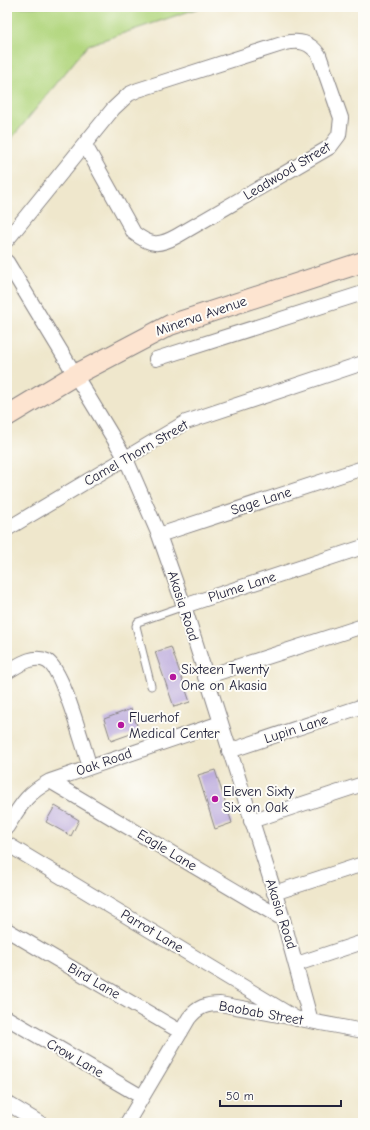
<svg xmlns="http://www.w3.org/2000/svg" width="370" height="1130" font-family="'Comic Neue',sans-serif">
  <rect width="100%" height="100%" fill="#fdfcf7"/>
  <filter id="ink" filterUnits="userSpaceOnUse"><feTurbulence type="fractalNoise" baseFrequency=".025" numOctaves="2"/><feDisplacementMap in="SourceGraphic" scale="8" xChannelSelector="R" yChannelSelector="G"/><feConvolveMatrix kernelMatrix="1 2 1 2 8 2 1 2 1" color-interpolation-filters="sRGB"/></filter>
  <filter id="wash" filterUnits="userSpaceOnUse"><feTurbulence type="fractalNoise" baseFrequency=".012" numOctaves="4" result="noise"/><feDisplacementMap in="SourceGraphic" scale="16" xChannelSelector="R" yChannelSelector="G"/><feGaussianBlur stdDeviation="0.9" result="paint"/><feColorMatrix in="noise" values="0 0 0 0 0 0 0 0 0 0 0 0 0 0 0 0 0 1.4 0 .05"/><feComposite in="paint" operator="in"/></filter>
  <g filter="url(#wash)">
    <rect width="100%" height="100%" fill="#efe7cc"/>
    <path fill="#b3d780" stroke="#6a7c5e" d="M7,7h195l-114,38 -81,99z"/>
    <g id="blocks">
      <path fill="#bfafde" d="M171,647l19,55 -16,5 -19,-55z
        M131,709l8,22 -28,10 -7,-22z
        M215,770l17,53 -17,6 -17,-54z
        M55,806l24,14 -8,16 -25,-14z"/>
    </g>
  </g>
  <g filter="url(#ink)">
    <use href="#blocks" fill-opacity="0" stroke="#888484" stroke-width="1"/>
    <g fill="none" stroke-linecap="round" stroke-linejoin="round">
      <g stroke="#888484" stroke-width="9">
        <path id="lane" d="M151,686l-15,-60 2,-4 46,-16"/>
      </g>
      <g stroke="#888484" stroke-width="16">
        <path id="street" d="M7,240l106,-131 16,-15 9,-4 147,-47c15,-3 25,-1 34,12l22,63 -2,17 -9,12 -153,89c-18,10 -26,10 -43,-3l-49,-88
          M7,262l119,197 33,76 25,71 99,313 28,102
          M156,359l207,-66
          M7,529l179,-107 177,-59
          M159,535l204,-67
          M184,606l179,-59
          M7,672c12,-7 26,-18 40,-11 16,8 36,86 43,106
          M205,677l158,-51
          M229,751l134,-45
          M50,781l233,138
          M251,821l112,-37
          M7,827c14,-22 19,-33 43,-46l170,-58
          M7,844l290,175
          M274,893l89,-29
          M7,930l174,102
          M297,964l66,-22
          M7,1018l135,79
          M7,1103l33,20
          M127,1123l62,-105c9,-11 17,-14 31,-14l143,27"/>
      </g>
      <g stroke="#888484" stroke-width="22">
        <path id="secondary" d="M7,416l68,-41 95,-50 193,-63"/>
      </g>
      <use href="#lane" stroke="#fff" stroke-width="7"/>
      <use href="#street" stroke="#fff" stroke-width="14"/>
      <use href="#secondary" stroke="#fde4d0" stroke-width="20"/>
    </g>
  </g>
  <g fill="#b5179e" stroke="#fdfcf7" stroke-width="1.5">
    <circle cx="173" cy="677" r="4"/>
    <circle cx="121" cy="725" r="4"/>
    <circle cx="215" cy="799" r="4"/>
  </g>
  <g text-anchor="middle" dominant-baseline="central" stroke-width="4" stroke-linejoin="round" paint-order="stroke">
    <g font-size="14" fill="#22223b" stroke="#fdfcf7">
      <text transform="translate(287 171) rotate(-31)">Leadwood Street</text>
      <text transform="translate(201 316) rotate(-19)">Minerva Avenue</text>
      <text transform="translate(136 453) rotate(-30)">Camel Thorn Street</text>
      <text transform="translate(261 501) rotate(-18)">Sage Lane</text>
      <text transform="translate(242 587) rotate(-18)">Plume Lane</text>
      <text transform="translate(183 606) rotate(72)">Akasia Road</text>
      <text transform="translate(296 729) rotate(-18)">Lupin Lane</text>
      <text transform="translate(104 762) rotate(-19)">Oak Road</text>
      <text transform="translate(167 850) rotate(31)">Eagle Lane</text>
      <text transform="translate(281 914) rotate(72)">Akasia Road</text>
      <text transform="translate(152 931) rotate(31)">Parrot Lane</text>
      <text transform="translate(94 981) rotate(30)">Bird Lane</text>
      <text transform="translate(261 1013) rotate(10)">Baobab Street</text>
      <text transform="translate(75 1058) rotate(30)">Crow Lane</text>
    </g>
    <g font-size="14" fill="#22223b" stroke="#fdfcf7" text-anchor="start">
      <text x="181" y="669">Sixteen Twenty<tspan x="181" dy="16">One on Akasia</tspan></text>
      <text x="129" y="717">Fluerhof<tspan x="129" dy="16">Medical Center</tspan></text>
      <text x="223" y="791">Eleven Sixty<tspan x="223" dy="16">Six on Oak</tspan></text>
    </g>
  </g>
  <rect width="370" height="1130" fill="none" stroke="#fdfcf7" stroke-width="24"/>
  <path d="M220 1100v6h121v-6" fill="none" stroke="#22223b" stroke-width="2"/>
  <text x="226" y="1100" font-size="12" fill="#22223b" stroke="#fdfcf7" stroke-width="3" paint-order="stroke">50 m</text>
</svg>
